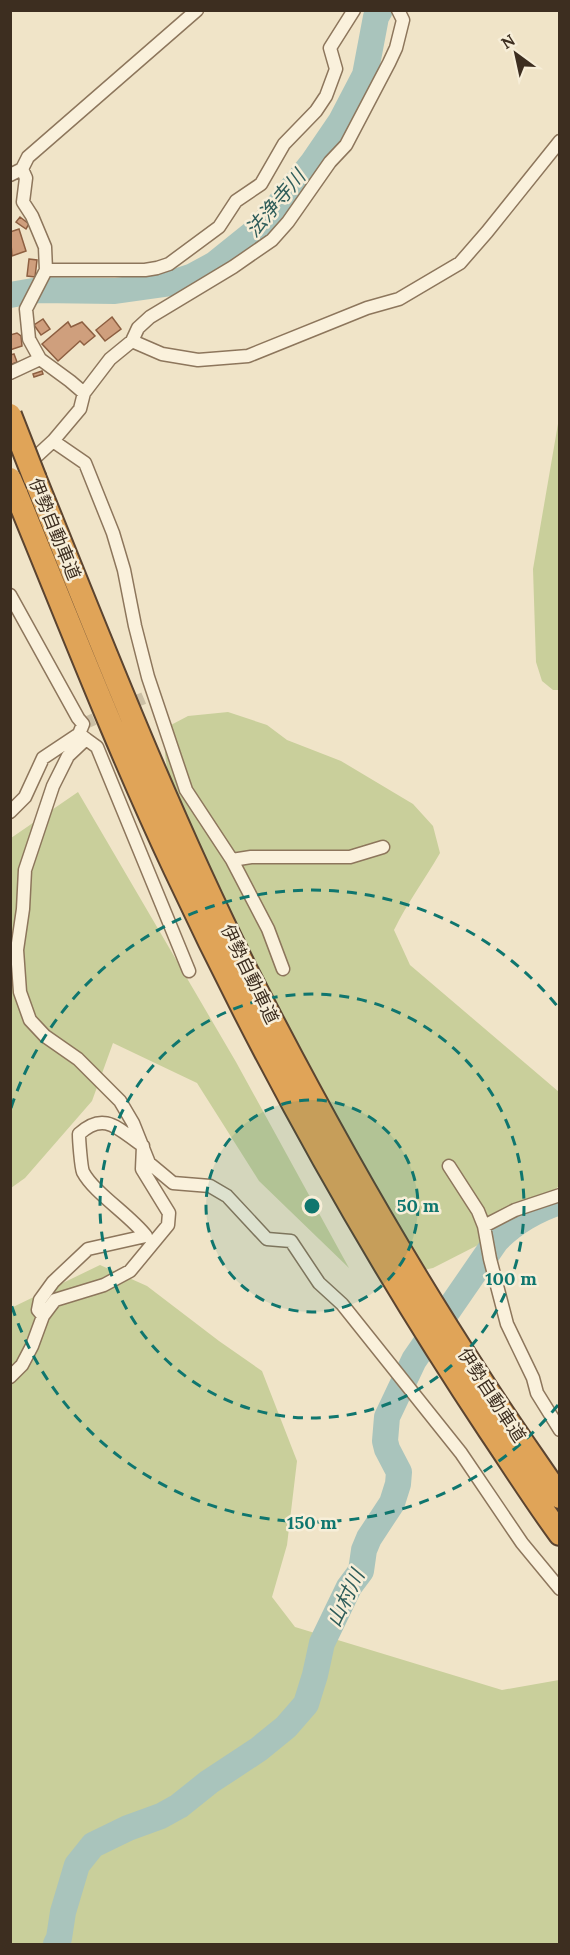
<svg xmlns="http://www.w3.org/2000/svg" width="570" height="1955" font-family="Lora,'Noto Sans JP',serif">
  <rect width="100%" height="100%" fill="#f0e4c8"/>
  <path fill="#c9cf9b" d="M559,418v272h-6l-11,-9 -6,-19 -3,-93z
    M228,712l39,13 20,15 54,21 72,43 20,22 7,27c-15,26 -33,50 -46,77l16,35 149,127v94l-27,23 -50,34 -49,25 -38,8 -77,-189 -147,-292 -6,-41 4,-28 19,-10z
    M78,792l158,270 113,206 -90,-87 -62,-98 -84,-40 -21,58 -67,77 -14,10v-350z
    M100,1265l47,21 72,55 43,30 35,90 -10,84 -15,52 23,30 207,63 57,-10v264h-548v-636z"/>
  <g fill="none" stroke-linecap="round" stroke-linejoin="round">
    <path stroke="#a9c4bc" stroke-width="26" d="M10,295l29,-5 76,1 57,-8 21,-7 22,-12 46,-37 52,-65 28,-41 24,-46 11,-58 4,-7
      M56,1944l3,-6 4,-26 14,-47 16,-20 35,-17 33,-12 18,-10 30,-24 50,-33 27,-22 20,-23 9,-29 7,-32 27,-56 12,-16 3,-21 5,-12 23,-35 6,-19 1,-12 -12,-23 -2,-8 2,-24 27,-57 82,-119c17,-18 41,-32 64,-39"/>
  </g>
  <path fill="#cf9f7d" stroke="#8d5f41" stroke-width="1.5" d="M20,217l9,7 -3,5 -10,-7z
    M19,229l7,22 -14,5 -2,-24z
    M29,259l8,1 -2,17 -8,-1z
    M112,317l9,12 -16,12 -9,-11z
    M43,319l7,10 -9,6 -7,-10z
    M68,322l3,5 11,-5 13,14 -11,9 -4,-4 -22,20 -16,-17z
    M17,333l4,3 1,10 -12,4v-15z
    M14,354l3,8 -7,3v-10z
    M42,371l1,3 -9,3 -1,-3z"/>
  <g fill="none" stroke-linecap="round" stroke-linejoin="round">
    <path stroke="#ccc0a6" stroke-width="12" stroke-dasharray="12 6" stroke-linecap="butt" d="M83,724l61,-26"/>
    <g stroke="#8d765c" stroke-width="15">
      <path id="street" d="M22,169l4,9 -3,24 9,14 13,31 1,23h99l12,-2 12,-4 50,-37 17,-26 25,-17 23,-40 32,-33 10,-15 10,-27 -6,-21 24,-38
        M10,175l12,-6 6,-12 169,-147
        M46,270l-20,39 3,30 11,20 30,22 14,12
        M132,341l30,13 36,6 50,-4 119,-48 32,-9 61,-36 27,-31 73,-91
        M10,373l30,-14
        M53,441l32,22 28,70 11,37 11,56 13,51 38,113 46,70 36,69 15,40
        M26,466l27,-25 27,-32 4,-16 26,-34 22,-18 6,-13 12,-11 83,-50 39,-27 16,-18 42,-60 16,-17 43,-82 7,-15 7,-28 -5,-10
        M10,595l68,123 5,6 -4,10 -36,24 -18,39 -15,15
        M79,734l7,5 -18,17 -15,30 -28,84 -2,39 -6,41 3,42 10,28 15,16 33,23 42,42 13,22 16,40 24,20 37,3 17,10 40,43 24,2 28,42 23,21 119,149 61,90 38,46
        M86,739l11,8 92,224
        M232,860l19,-3h99l33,-10
        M449,1166l29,45 6,15 6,33 17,65 26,54 4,15 23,37
        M484,1226l31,-16 45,-15
        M10,1377l12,-12 10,-19 11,-30 12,-16 49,-15 26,-14 38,-46 1,-12 -27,-44 1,-23c-24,-16 -38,-36 -64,-12 0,6 2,33 4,38 11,21 47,43 63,64l-58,13 -35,33 -13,18 -2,10 5,6"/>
    </g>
    <g stroke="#5b4430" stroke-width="26">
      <path id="highway" d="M35,479c67,166 132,333 212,493 71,139 147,275 232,405 26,41 54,80 81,120
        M16,493c52,126 101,253 159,376 91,195 196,383 315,562 23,34 45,69 70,103"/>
    </g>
    <use href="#street" stroke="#faf1dc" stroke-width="12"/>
    <use href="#highway" stroke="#e0a458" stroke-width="22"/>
    <g stroke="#5b4430" stroke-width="26" stroke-linecap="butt">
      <path id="highway-bridge" d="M10,415l25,64
        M10,479l6,14"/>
    </g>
    <use href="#highway-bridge" stroke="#e0a458" stroke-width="22"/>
  </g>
  <circle cx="312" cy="1206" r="106" fill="#0f766e" fill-opacity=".12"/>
  <g fill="none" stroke="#0f766e" stroke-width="3" stroke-dasharray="10 8">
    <circle cx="312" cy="1206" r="106"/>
    <circle cx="312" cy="1206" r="212"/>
    <path d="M558 1405A317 317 0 0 1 11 1304M11 1108A317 317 0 0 1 558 1007"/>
  </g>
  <g text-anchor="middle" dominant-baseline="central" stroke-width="5" stroke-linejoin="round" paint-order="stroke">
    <g font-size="18" fill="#3d2e20" stroke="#f7eed8">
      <text transform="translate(55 529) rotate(68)">伊勢自動車道</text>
      <text transform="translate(250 974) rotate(64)">伊勢自動車道</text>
      <text transform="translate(492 1395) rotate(57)">伊勢自動車道</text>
    </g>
    <g font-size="20" font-style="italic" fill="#2f5d5a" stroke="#f7eed8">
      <text transform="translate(275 203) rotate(-50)">法浄寺川</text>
      <text transform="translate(345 1598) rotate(-64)">山村川</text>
    </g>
  </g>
  <circle cx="312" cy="1206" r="9" fill="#0f766e" stroke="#f7eed8" stroke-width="3"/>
  <g font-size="18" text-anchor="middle" font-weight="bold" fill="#0f766e" stroke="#f7eed8" stroke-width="5" stroke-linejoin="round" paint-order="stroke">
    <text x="418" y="1212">50 m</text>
    <text x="511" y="1285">100 m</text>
    <text x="312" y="1529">150 m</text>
  </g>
  <rect width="570" height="1955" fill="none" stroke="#3d2e20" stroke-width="24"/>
  <g transform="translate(516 54) rotate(327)" stroke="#f7eed8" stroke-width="4.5" paint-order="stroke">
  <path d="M0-4.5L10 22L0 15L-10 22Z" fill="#3d2e20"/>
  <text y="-9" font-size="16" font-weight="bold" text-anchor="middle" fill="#3d2e20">N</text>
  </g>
</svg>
